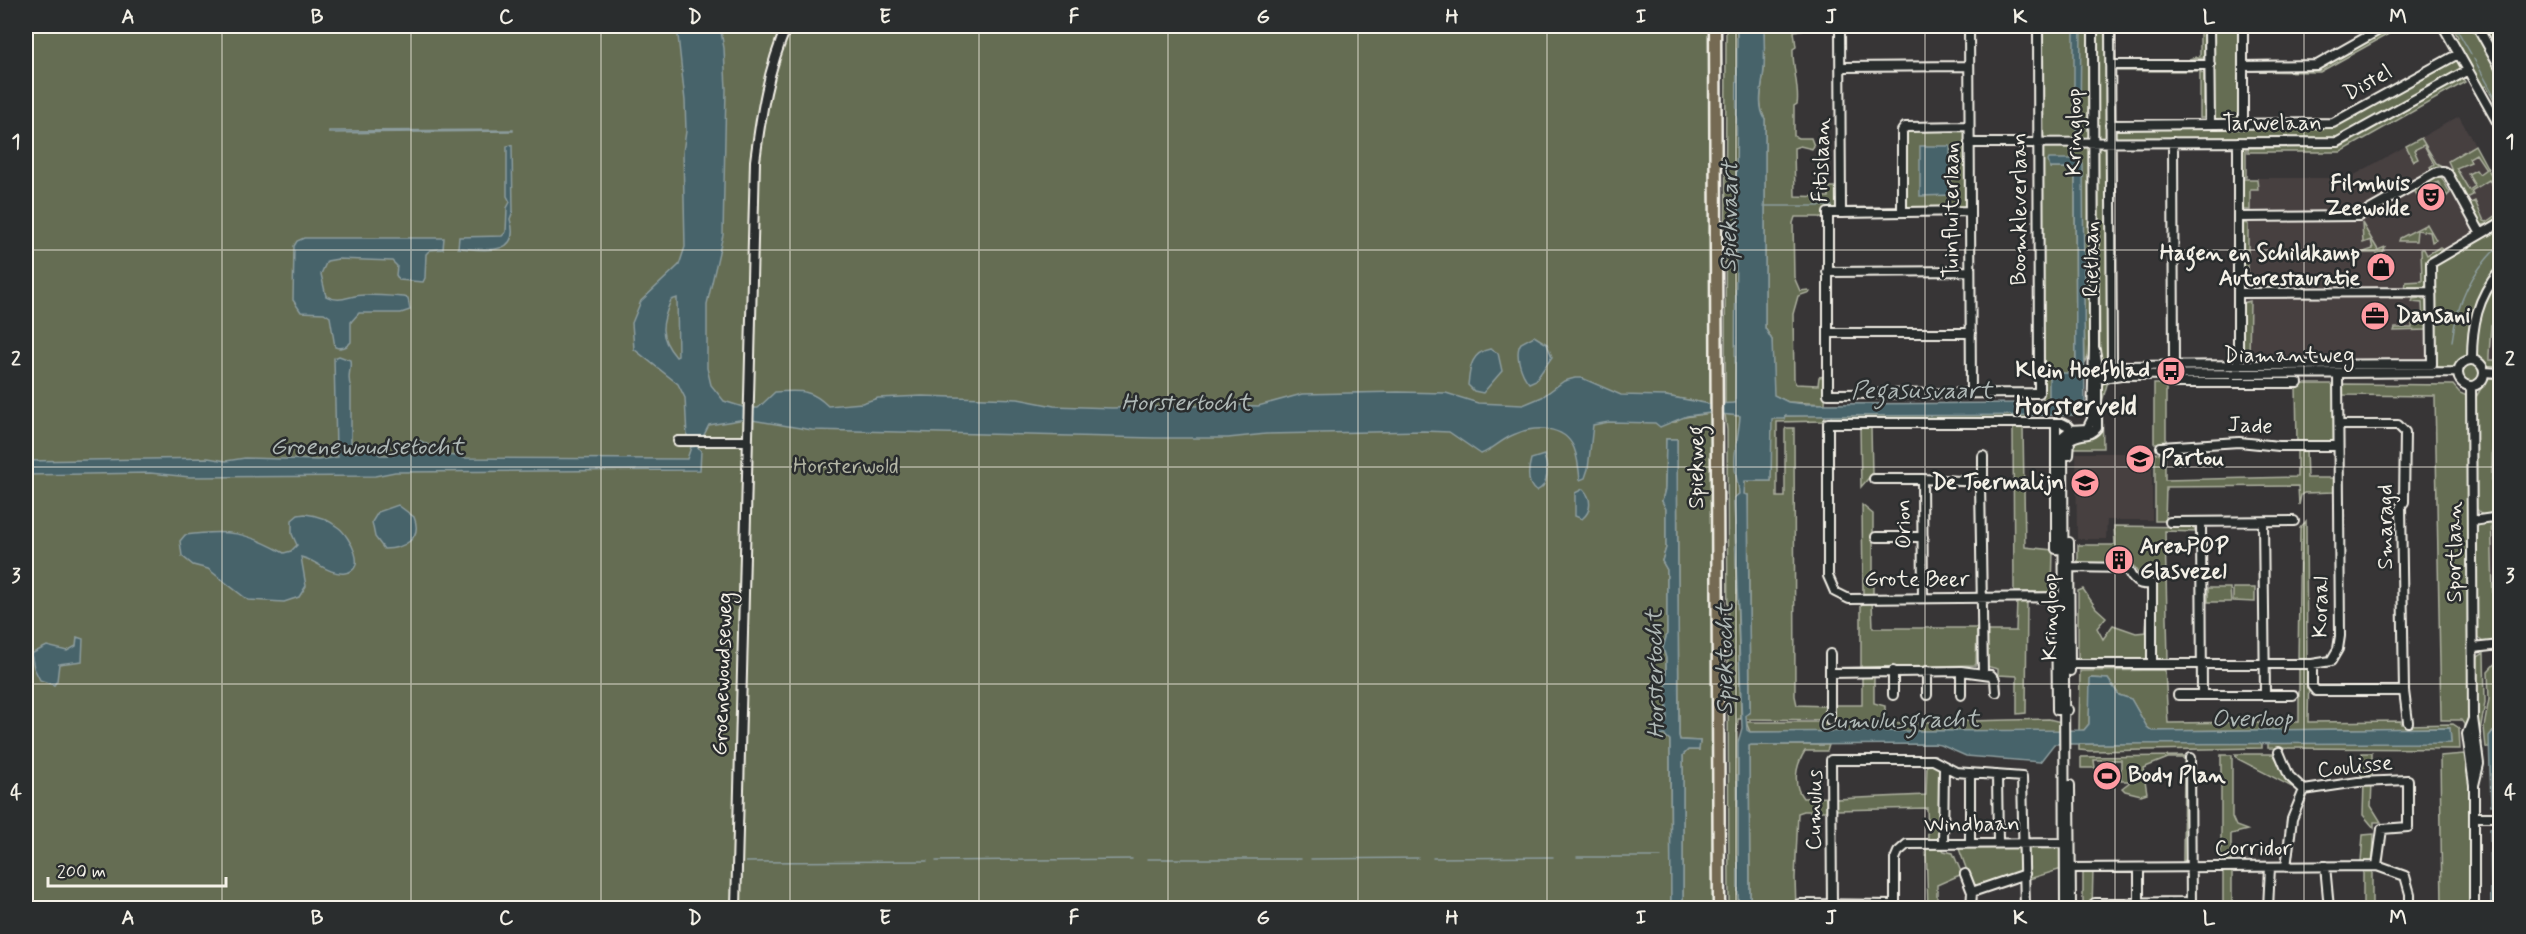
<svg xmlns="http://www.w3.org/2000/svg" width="2526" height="934" font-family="Mynerve,sans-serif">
  <rect width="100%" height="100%" fill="#373536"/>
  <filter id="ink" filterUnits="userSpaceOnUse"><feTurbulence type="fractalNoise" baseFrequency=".0167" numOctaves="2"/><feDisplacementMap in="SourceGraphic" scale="12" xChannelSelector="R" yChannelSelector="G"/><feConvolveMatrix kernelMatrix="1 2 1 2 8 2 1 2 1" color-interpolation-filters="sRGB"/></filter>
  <g filter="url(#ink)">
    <path fill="#463f40" d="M2459,116l41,74v43l-56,138 -205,-1 -1,-192h111z
      M2500,288v342l-10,-28 -2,-297z
      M2076,453h76v67h-45l-1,19h-29z"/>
    <path fill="#656d53" stroke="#acaf9e" stroke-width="1.5" fill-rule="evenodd" d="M26,26h1685l1,371 -2,1v6l-44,-8 -5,30 7,-4h8l3,-4 31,-5 3,13 3,482h-33v-153l5,-5h11l1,-9 -20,-1 -1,-4 -2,-297h-11l-1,50 -3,12 4,8v39l-4,13 5,9v64l-4,14 3,10 1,62 -3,15 6,5 1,168h-1645z
      M1726,26h11l-1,374 -1,3 -10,2z
      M1764,26h41v3l-11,2 2,16 -3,2c-1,16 7,43 4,55l-3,2v30l4,2h13l3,8 -2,3 -12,-3 -6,2 1,48 34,1 1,-10h9v20l-3,3h-11l-1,10 -5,-3h-24l-2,6 1,54 6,14 8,-1 2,2 -12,4 -5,18 1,66 2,4 22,1 1,-8 7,-1 -1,28 -37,-2 -15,-7 -1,-55 -7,-12v-209c-9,-15 -2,-34 -1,-51 1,-14 0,-28 0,-42z
      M2042,26h48l-1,111 -4,4 -40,-1 -4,-3 2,-2z
      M2097,26h11l-2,113 -6,1 -2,-4z
      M2200,26h4v32l-15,1 11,-3z
      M2212,26h28v94l-2,2h-24l-2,-3z
      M2395,26h8l-83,46 -69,-1v-3l71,-1z
      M2452,26h21l27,48v48l-5,-10 4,-3 -13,-23 -5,2 -27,-48 4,-3z
      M2480,26h20v35z
      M2457,59l6,7 -3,5 -123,68 -223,1 -1,-11 4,-1 217,-2z
      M2117,67l7,2h75l2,-2v4h-84z
      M2200,72l4,1v45h-4z
      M2462,78l3,4 -124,70h-93v-4l93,-1z
      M1906,131h61v78h-60z
      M2421,138l15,25 6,3 -9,5 -3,-4 4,-3 -10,-19 -10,5 4,9 -4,2 -8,-15z
      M2246,145v32h-6l2,-30z
      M2475,145l20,37 -3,2 -3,-4 -18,11 2,4 -8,4 -18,-31 5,2 -4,-9zM2476,154l10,15 -7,5 -3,-4 -8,4 7,12 -6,4 -13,-22 15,-6 -2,-4z
      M2045,146l44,1 2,26 -1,180 -5,10 -4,-202 -8,-2 -23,9h22l3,4 1,192 -27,39h-6l-2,-252z
      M2103,146l5,4 1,221 -4,-1 -5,-9 -2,-211z
      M2438,176l4,2 8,15 -3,3 -9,-14 -21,13 -4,-6z
      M2241,179h16l1,10h-8v21h-9z
      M2475,201l9,20 3,1 13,-9v4l-11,7 -9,1 -12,-21z
      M2243,223l5,1v62h-7l-1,-59z
      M2362,223l16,27 7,-3 -2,6h-22l12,-4 -2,-9 -8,3z
      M2427,224l9,16 -4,2 -2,-10 -13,-2 -1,11h-17l1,-3z
      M2500,228v40l-24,36 -5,17 -4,35 -11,12 -17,1 -3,-6v-96l2,-4z
      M2440,247l3,3 -15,8 -1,25 -3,6h-19l1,-7 16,-1 -1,-32h3l3,6z
      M2500,276v49h-9l-2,30v5h11v9c-48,3 -14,-73 0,-93z
      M2391,296h32v3h3l1,31 -33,1 1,-3h17v-5l11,-1 -1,-19 -10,-1 1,-3 7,-1h-30z
      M2250,301l-1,57h-8l1,-55z
      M2463 373a8 8 0 1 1 16 0a8 8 0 1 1-16 0Z
      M2426,368v3h-182l1,-2z
      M2487,378h13v11l-6,5 -3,110 2,97 7,15v25l-16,2 -7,-6v-109l6,-12 -7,-8v-111z
      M2108,381l-6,21 1,46h-33c7,-15 17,-8 28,-15l2,-47z
      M2154,384h12v59h-12z
      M2296,384h40v58h-39z
      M2343,384l110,1 7,8 7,3 3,320 -6,20v-12l-3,-4h-20v-2l-6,-322 -92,-1z
      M1725,414l15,2 -1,78 -5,4 7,217v4h-3l-1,13 1,176h-9l-2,-478z
      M2027,414l-1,7 -195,1v-7z
      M1825,415v6l-48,1v75h8v-67l1,-2h8l1,268 2,9 31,1v14l-83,-1 1,-5 4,-2 -2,-217h-4l1,-14h26v-62l14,-3z
      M1860,427h11l1,47 -11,13z
      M2013,428h10l2,119 28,3 -1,42h-38z
      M2297,449h9l1,29h27v14l-30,1 -3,2 -2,10 -1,-19 -132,1 -1,34h-10v-68l10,1v26l132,-3z
      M1862,505l11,9v80h-10z
      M2306,521l1,140h-9l2,-133z
      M2114,526l80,1 1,5 -30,-1 3,129 -13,-1 -1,-82 -15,-2 -7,-11h-54v-19h37z
      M2208,588h22l1,14h-23z
      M2233,588h22v14l-22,-1z
      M2083,589l13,19 10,9 -9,11 6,11 10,-14 23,8 10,-1 1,-18h3v45l-3,1 -1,3h-68v-72z
      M2017,599h10l-1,114 -9,1v-38l-19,-1v-6l-12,-3 -1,-35h31z
      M1861,601h11l1,27h104l-1,37 -115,3z
      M2484,653l1,50 -5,28 2,13 -3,3 -3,-84 2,-6z
      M2500,658v74h-8l-3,16h-3l-2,-21 5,-28 -1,-28z
      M2299,668h10l-1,54 93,-1v3l7,1 45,-1 6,4 1,21 -192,-1v-6l183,1 -1,-15 -182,2v-8h31z
      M2165,670l3,53 94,-1v8l-110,1 -5,-4 -16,-28 -12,-4 -11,-16 -17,-1 -2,46 -5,6 -5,1 1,-60z
      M1862,673h12v30l11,3v17l164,-4 12,3v9l-228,1 -1,-27h30z
      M1746,722h82l1,10h-79z
      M2262,742v6l-172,3 -11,-1v-6z
      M1749,745h80l-2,6h-22c-9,14 -13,33 -2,47l27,-1 -2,14h-24l-6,2 -3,65 1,30h-46z
      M2362,753h10v22l-11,1z
      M2235,754h38l23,35 -58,-30z
      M2464,754l6,34v120h-28l-2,-152z
      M2221,755h11v62l4,9 11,4 -16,4v28h-10z
      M2185,756l1,104 -3,1 1,-103h-16l-25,10 4,25 -6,2 -16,-4 -3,-3 9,-7h-10v-21h-27l1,8h-14v-11z
      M1927,761l15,8 -3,71h-11l-1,-32 -91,2v-11l90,-4z
      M2364,782h8l-1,24 10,16h-7v6l-11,-13z
      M2496,830h4v78h-3z
      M2374,834l-1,28h-12l2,-27z
      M2022,845v27l-48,18 -16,-44z
      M2028,845h34v24l-33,10z
      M1940,846l4,5 9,2 9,21 -25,11v23h-9l-2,-61z
      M2363,868l9,1v39h-9z
      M2223,869h9v39h-9z
      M2093,870l-1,38h-9v-37z"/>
    <path fill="#47636b" stroke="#8c9c9d" stroke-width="1.5" fill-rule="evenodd" d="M677,26h43l4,22 2,41 -3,146 -16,69v64l4,17 13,16 22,7h12l17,-16c24,-1 35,-4 53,14l34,-3 16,-5 44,-2 96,3 36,7 58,2 120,-3 26,1 44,-12 96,-2 48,1 32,10 45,2 19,-8 22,-16 11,-3h7l39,17 45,1 44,8 25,-1 2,-377h27c0,14 1,28 0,42 -1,17 -8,36 1,51v209l7,12 2,55 14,7 17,2 244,-1v-30h21l6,-9 -1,-192 -3,-4h-22l-2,-7 1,-2h24l10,4 2,252 -300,1 -1,3h-12l-1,62h-26l-1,13 4,1 2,218 -4,2 1,15 3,2 334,-2 5,-6 1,-46 18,1 11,16 12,4 16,28 5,4 298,-3 1,15 -397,1 -14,18 -74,-6 -25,-11 -7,-1 -183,1 -2,1 1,162h-12v-166l4,-14 -8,-230 5,-4c0,-8 -2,-12 -3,-19 -4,-19 3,-40 4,-59l-30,-3 -23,3 -27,11 -5,-4 -46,-1 -16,3 -5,44 -3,9 -5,2c-1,-11 -2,-22 -6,-32 -10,-24 -42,-22 -61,-13 -12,5 -21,15 -32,19l-32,-22 -25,-1 -158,3 -38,4h-74l-342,-8 -66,-11 -37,6 -6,12h-16l-2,-39 -7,-14 -44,-35 -2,-26 9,-22 38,-36 6,-18 -2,-95 3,-21 -1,-30zM677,298l1,58 -2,1c-18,-21 -15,-33 -5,-57z
      M2074,26h7l-1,104h-4l-2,-3z
      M329,131l184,-1v1l-184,2z
      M512,145l1,66 -3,8c12,38 -26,31 -52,29l1,-11 43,-1 4,-4 1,-24 3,-6 -3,-6v-50z
      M1920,146h30l1,49 -31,1z
      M304,238h140l-1,11 -13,1 -4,4 -1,24 -2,4 -24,-2 -3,-5 1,-9 -5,-5 -54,-2 -11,2 -6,13 5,22c15,8 23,-1 38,-1 13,0 27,1 40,2l4,1 2,12 -9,3h-42l-8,9v20c-4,5 -10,7 -16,5l-5,-30 -6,-4 -23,-1 -8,-12 1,-54 3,-5z
      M1534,336l13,8 5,13 -16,23 -7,3c-8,-9 -15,-30 -8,-40z
      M1490,349l8,4 4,18 -19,22 -9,-2 -6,-6c2,-16 2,-32 22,-36z
      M339,356l11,4c2,9 -4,18 1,27v59l3,6h4l8,-7 5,1 9,9h14c18,-20 26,-20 45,0l22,1 1,2 225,1 4,-12 6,-1 4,5 -1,19 -305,2 -20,4 -185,1 -40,-4 -124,2v-14l182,-3 18,3 19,-3 73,2 20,-3 -2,-7 -2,-92z
      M1666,439h11l2,297 1,4 20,1 -1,9h-11l-5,5v153h-12l-1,-168 -6,-5 -8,3 11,-18 -1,-62 -3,-10 4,-14v-64l-5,-9 4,-13v-39l-4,-8 3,-12z
      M1544,455c4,12 6,31 -8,36 -10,-7 -8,-21 -5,-32z
      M1583,489c9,9 9,22 -1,30l-7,-3v-23z
      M398,505l16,12c9,22 -11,32 -30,32l-9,-12 -3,-15 6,-10z
      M305,514c13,1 24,6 34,14 10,8 30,42 6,45 -16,2 -29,-13 -44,-16l5,29 -7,11 -15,5 -36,-2 -40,-31 -15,-4 -11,-9 -2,-15 5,-6c42,-6 62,-3 99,18l7,-2 6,-6 -5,-11v-14l6,-5z
      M77,637l6,2 -1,22 -23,3 -2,17 -3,4 -14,-5 -6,-12 -3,-14 16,-8 20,5 9,-5z
      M2492,732h8v6h-3l1,67h-7l-2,-69z
      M2494,827l4,4 -1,77h-6l-1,-79z"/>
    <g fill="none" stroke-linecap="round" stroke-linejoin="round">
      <path stroke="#8c9c9d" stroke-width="1.5" d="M2455,26l16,28
        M2474,59l26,47
        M1764,206h68
        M2452,341c5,-39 19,-69 48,-96
        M1577,857h84
        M1433,858l120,-1
        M1147,859h154
        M1311,859l107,-1
        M936,861l196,-2
        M746,862l181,-1"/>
      <g stroke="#f4f1e8" stroke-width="12">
        <path id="minor" d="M1840,26l1,187h-13v181l211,-1 -1,-367
          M1969,26l2,367
          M2110,26l2,338 4,2 316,-2 -1,-101 69,-40
          M2209,26l1,98
          M2243,26v97
          M2443,26l57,101
          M2477,26l23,41
          M2110,65h100
          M2243,66l74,-1 69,-39
          M1842,67l127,-1
          M2110,125l223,-2 125,-69
          M2173,142l1,224
          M1969,143l369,-1 130,-72
          M1902,212v-81l3,-4 64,-1
          M1841,213l129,-2
          M2238,217l121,-1 78,-44 6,-1 5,3 33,60
          M1827,272l143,-1
          M2238,293l194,-1
          M1828,333h143
          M2472,359c0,-34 5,-61 28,-88
          M2458 373a13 13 0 1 1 26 0a13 13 0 1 1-26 0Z
          M2238,370v-228
          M2485,372l15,1
          M2093,374l4,-2 22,3
          M2174,375v8h124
          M2094,377l3,2 24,-4 337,-3
          M2471,386l2,332 6,46 -5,21
          M2056,423v126l10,1
          M2339,425h59l7,7 -1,70 -3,4 3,185 4,31
          M678,441h70
          M2161,447l78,-5 40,4h59
          M2069,455l1,-15c9,-8 20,-2 27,-12v-67l-2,-11
          M1874,479h48
          M1980,482l3,-6v-20
          M2472,521l28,-4
          M2170,522l124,-1
          M2263,522l2,173
          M2201,523l1,172
          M1876,537h47
          M2069,542l1,129
          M2069,567l58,1c5,12 11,18 25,16v80
          M2056,597l1,113h11
          M2069,597l-220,2 -14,-7 -7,-16v-153h234l6,3 5,11
          M1923,598l-1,-119 58,3 3,192
          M2473,648l27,-3
          M2066,664h246l19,-3 7,-12 2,-13 -2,-262
          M2312,664v22l4,5h88
          M1893,671v24
          M1927,671v24
          M1961,671v24
          M1830,673l131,-2 30,4 4,5 1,12
          M2178,695h115
          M2473,719l-6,15 7,51v123
          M1830,721v-67
          M2279,752l10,24 15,14 -12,29 -6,48
          M2190,758l1,150
          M1970,773v70
          M1997,775l1,68
          M2070,785l1,123
          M2304,790l54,-8 50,-2v47l-26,2 -5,37
          M2474,817h26
          M1943,843l1,-76
          M2325,866l4,42
          M2067,868l310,-2 28,10 5,18v14
          M1965,874l7,18 -1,16
          M1972,892l53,-18
          M2139,902v-34
          M2095,903l90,-1
          M1799,904l96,1
          M736,908l19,-747c6,-46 13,-93 32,-135
          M1832,908l-1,-148h102l23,12 66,5 3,131
          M1895,908v-49l3,-7 9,-8 163,-1
          M2065,908l-2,-472 7,-6 17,-1 5,-10 2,-73 -1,-320
          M2268,908l2,-41"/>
      </g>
      <g stroke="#f4f1e8" stroke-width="15">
        <path id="major" d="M1715,26l4,882"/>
      </g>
      <use href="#minor" stroke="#2a2d2e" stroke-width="8"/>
      <use href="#major" stroke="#746b52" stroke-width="10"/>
    </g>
  </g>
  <path fill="none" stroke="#f4f1e8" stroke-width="1.5" stroke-opacity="0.55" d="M222,26v882M411,26v882M601,26v882M790,26v882M979,26v882M1168,26v882M1358,26v882M1547,26v882M1736,26v882M1925,26v882M2115,26v882M2304,26v882M26,250h2474M26,467h2474M26,684h2474"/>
  <defs>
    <g id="theatre-disc" transform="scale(1.5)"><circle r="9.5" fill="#ff9aa2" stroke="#2a2d2e"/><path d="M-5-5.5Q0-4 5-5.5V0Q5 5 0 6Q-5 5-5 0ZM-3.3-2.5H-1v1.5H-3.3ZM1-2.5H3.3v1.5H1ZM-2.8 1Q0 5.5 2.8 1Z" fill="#111"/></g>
    <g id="shop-disc" transform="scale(1.5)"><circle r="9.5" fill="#ff9aa2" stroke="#2a2d2e"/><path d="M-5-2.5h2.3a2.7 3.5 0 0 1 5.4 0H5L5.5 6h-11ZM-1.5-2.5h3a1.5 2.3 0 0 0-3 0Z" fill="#111"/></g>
    <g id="office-disc" transform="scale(1.5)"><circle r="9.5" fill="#ff9aa2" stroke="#2a2d2e"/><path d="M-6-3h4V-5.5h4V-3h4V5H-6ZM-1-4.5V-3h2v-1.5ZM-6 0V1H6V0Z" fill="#111"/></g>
    <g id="bus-disc" transform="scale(1.5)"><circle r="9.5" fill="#ff9aa2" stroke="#2a2d2e"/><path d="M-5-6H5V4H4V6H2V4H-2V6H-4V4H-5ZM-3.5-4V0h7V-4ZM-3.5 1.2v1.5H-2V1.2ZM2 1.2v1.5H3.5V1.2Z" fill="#111"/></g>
    <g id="school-disc" transform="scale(1.5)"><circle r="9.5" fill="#ff9aa2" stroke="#2a2d2e"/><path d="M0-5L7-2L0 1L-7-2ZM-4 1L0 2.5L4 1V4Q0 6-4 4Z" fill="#111"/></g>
    <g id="building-disc" transform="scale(1.5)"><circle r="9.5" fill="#ff9aa2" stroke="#2a2d2e"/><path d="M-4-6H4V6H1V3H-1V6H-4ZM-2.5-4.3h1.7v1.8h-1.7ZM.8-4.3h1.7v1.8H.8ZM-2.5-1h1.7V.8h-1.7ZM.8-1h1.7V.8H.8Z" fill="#111"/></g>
    <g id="stadium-disc" transform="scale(1.5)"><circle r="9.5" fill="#ff9aa2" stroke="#2a2d2e"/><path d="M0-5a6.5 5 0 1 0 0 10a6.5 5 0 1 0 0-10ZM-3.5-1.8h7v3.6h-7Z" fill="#111"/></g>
  </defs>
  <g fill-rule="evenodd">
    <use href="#theatre-disc" x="2431" y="197"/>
    <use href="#shop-disc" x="2381" y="267"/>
    <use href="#office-disc" x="2375" y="316"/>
    <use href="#bus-disc" x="2171" y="371"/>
    <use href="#school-disc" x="2140" y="459"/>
    <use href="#school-disc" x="2085" y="483"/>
    <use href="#building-disc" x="2119" y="560"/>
    <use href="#stadium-disc" x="2107" y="776"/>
  </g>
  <g text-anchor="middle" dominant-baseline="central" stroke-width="5" stroke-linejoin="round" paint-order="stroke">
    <g font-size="22" fill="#f4f1e8" stroke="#2a2d2e">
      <text transform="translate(2368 83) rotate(-29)">Distel</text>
      <text x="2272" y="124">Tarwelaan</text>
      <text transform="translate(2075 132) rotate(-90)">Kringloop</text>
      <text transform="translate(1822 160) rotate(-88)">Fitislaan</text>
      <text transform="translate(2020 209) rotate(-90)">Boomkleverlaan</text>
      <text transform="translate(1952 210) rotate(-90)">Tuinfluiterlaan</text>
      <text transform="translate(2092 259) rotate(-90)">Rietlaan</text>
      <text x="2289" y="356">Diamantweg</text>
      <text transform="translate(2250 426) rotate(3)">Jade</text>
      <text transform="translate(1697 467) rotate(-90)">Spiekweg</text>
      <text transform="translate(1904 524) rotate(-91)">Orion</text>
      <text transform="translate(2386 527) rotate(-90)">Smaragd</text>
      <text transform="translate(2455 552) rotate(-90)">Sportlaan</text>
      <text x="1917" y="580">Grote Beer</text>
      <text transform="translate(2321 607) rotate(-89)">Koraal</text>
      <text transform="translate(2051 617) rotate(-90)">Kringloop</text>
      <text transform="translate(723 674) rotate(-88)">Groenewoudseweg</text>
      <text transform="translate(2355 767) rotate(-6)">Coulisse</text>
      <text transform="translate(1815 810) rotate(-89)">Cumulus</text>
      <text transform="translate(1972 825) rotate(-1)">Windbaan</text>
      <text x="2253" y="849">Corridor</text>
    </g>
    <g font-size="22" font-weight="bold" fill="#f4f1e8" stroke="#2a2d2e" text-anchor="end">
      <text x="2410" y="184">Filmhuis<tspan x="2410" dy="25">Zeewolde</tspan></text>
      <text x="2360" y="254">Hagen en Schildkamp<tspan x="2360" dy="25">Autorestauratie</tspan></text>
      <text x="2396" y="316" text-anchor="start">Dansani</text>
      <text x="2150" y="371">Klein Hoefblad</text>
      <text x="2161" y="459" text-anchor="start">Partou</text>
      <text x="2064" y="483">De Toermalijn</text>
      <text x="2140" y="547" text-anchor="start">AreaPOP<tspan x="2140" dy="25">Glasvezel</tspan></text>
      <text x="2128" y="776" text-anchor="start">Body Plan</text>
    </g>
    <g font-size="22" fill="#b4b6a5" stroke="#2a2d2e">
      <text x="846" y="467">Horsterwold</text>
    </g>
    <g font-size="24" font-style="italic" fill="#afb8b6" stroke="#2a2d2e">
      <text transform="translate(1730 217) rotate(-89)">Spiekvaart</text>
      <text x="1922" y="391">Pegasusvaart</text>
      <text x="1186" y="403">Horstertocht</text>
      <text x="367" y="447">Groenewoudsetocht</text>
      <text transform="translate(1725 659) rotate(-90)">Spiektocht</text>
      <text transform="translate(1656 674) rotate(-91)">Horstertocht</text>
      <text x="2252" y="719">Overloop</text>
      <text transform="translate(1899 721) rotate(-1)">Cumulusgracht</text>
    </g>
    <g font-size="26" font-weight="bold" fill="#f4f1e8" stroke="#2a2d2e">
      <text x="2076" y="407">Horsterveld</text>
    </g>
  </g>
  <rect width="2526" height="934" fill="none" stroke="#2a2d2e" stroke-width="66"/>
  <path d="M48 877v9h178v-9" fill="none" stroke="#f4f1e8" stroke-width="3"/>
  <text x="57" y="877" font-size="18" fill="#f4f1e8" stroke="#2a2d2e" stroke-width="4.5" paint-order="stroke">200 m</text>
  <rect x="33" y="33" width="2460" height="868" fill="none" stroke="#f4f1e8" stroke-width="2"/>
  <g font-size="20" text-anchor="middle" font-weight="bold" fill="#f4f1e8">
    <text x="128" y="23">A</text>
    <text x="317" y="23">B</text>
    <text x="506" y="23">C</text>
    <text x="695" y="23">D</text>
    <text x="885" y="23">E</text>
    <text x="1074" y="23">F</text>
    <text x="1263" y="23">G</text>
    <text x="1452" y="23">H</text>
    <text x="1641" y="23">I</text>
    <text x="1831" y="23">J</text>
    <text x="2020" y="23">K</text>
    <text x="2209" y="23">L</text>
    <text x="2398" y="23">M</text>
    <text x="16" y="148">1</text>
    <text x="2510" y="148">1</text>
    <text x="16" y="365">2</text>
    <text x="2510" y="365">2</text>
    <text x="16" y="582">3</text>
    <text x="2510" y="582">3</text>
    <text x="16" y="799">4</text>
    <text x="2510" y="799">4</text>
    <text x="128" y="924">A</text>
    <text x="317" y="924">B</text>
    <text x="506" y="924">C</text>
    <text x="695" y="924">D</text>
    <text x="885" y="924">E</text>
    <text x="1074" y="924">F</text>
    <text x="1263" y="924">G</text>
    <text x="1452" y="924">H</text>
    <text x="1641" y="924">I</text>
    <text x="1831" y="924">J</text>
    <text x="2020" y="924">K</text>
    <text x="2209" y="924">L</text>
    <text x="2398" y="924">M</text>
  </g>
</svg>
